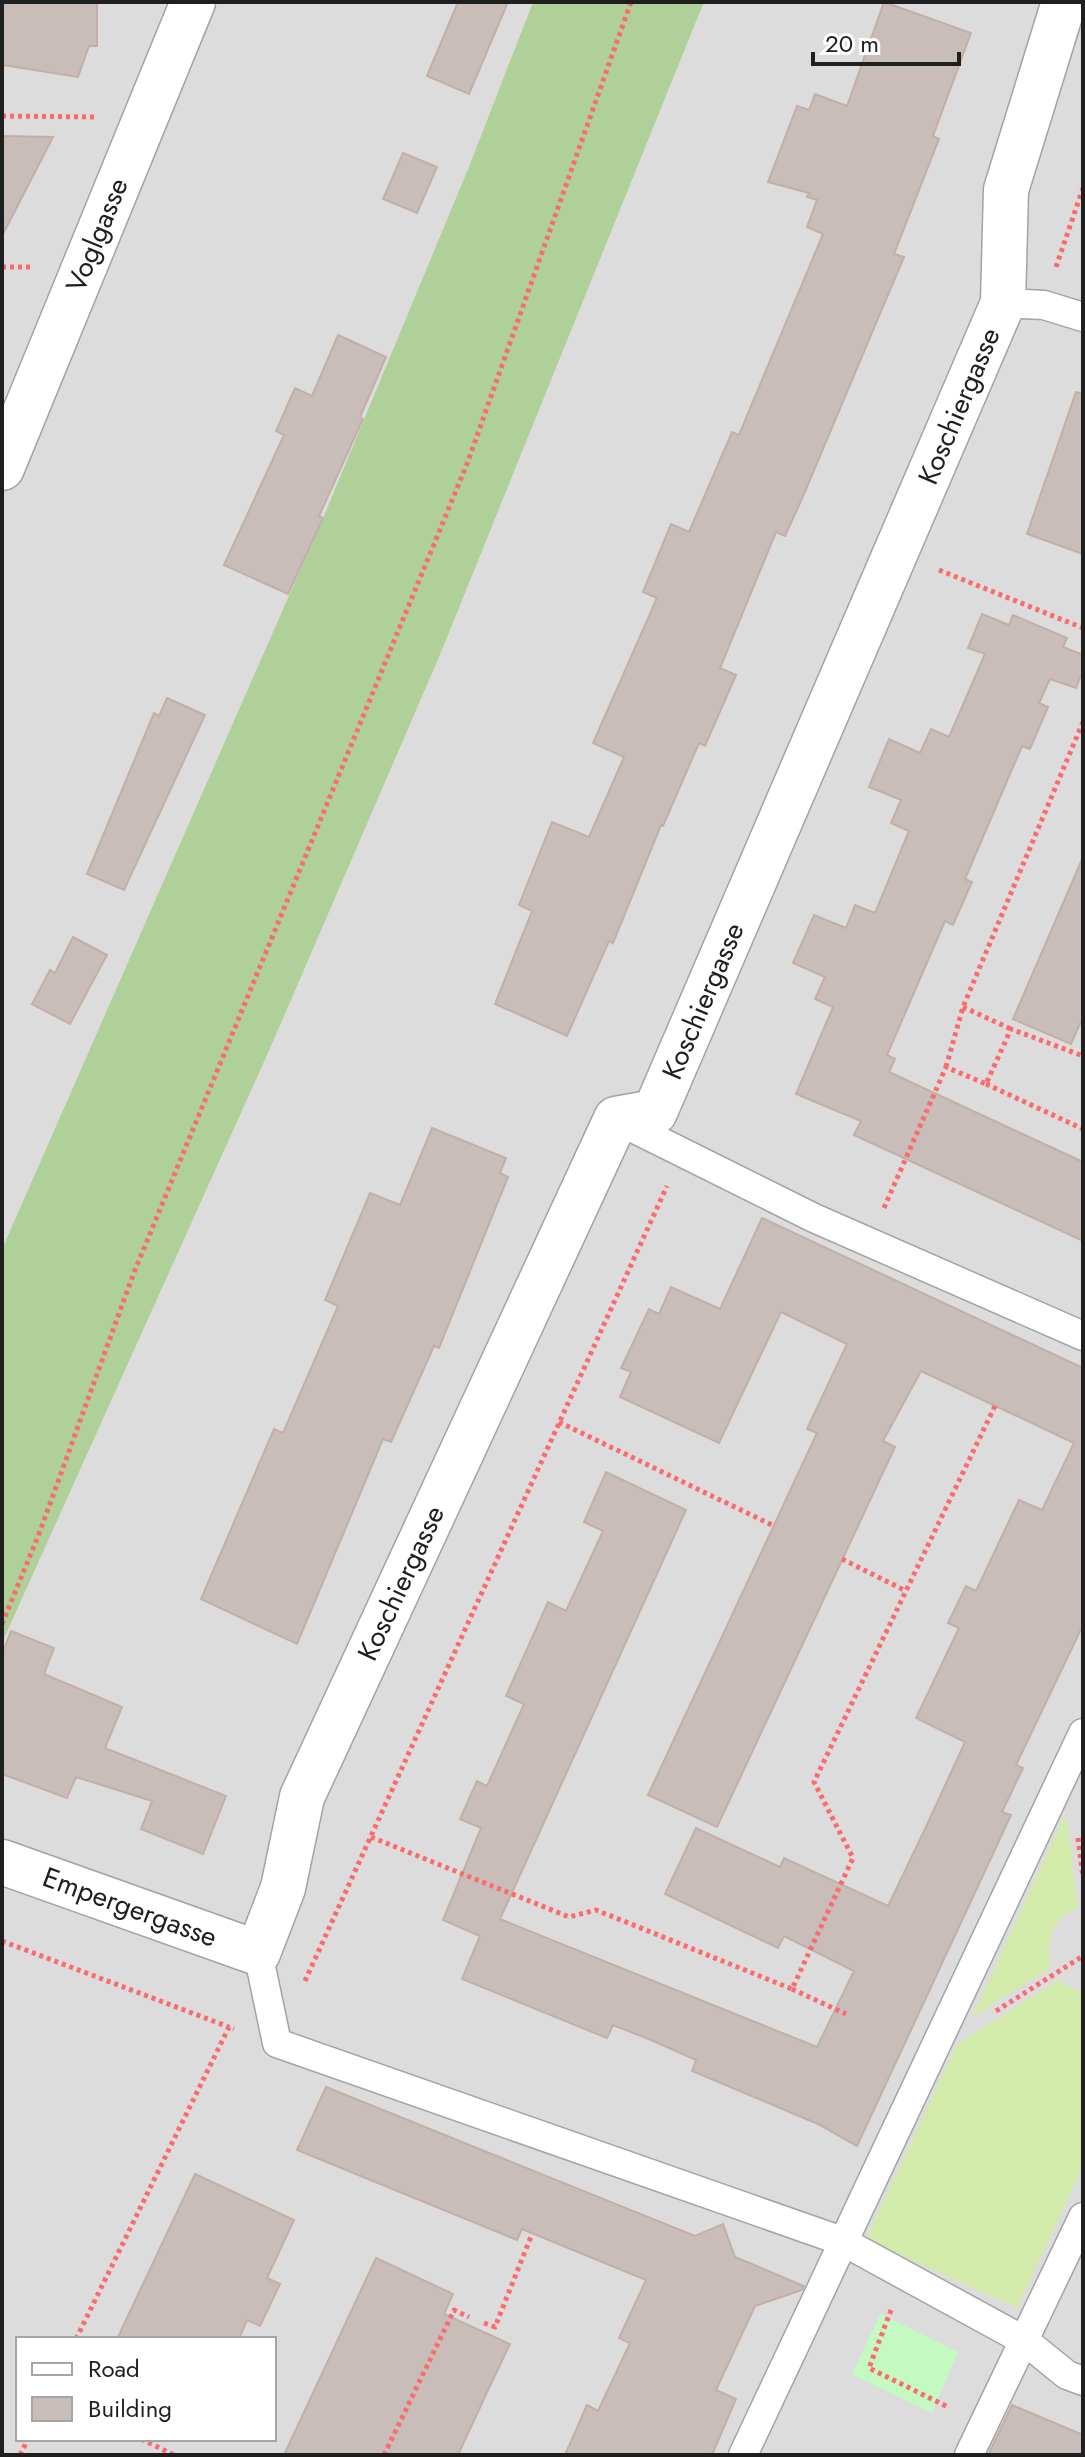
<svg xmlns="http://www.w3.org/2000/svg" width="1085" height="2457" font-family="Jost,sans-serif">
  <rect width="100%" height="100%" fill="#f0ebe5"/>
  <path fill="#dddcdc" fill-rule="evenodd" d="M2,2h531l-65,167 -145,349 -321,731z
    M704,2h379v2453h-1081v-812l267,-592 171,-396zM18,2339h256v100h-256z"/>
  <path fill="#d2ebaa" d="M1064,1817l3,2 11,89c-27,11 -32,32 -28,60l-78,49z
    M1059,1980l24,14v172l-66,142 -151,-69 91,-195z"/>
  <path fill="#b0d099" d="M533,2h171l-264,653 -171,396 -267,592v-394l321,-731 145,-349z"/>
  <path fill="#c4fac1" d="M880,2314l78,38 -26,61 -80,-39z"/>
  <path fill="#c8bdb8" stroke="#c2afa7" stroke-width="2" d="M2,2h95v44h-8l-11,31 -76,-12z
    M458,2h50l-39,92 -42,-18z
    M884,2l87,31 -38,103 6,3 -45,115 10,3 -103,244 -16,35 -9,-4 -56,136 16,7 -31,71 -6,-3 -36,83 -2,-1 -48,118 -4,-2 -42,95 -72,-32 37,-93 -13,-6 33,-83 37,15 35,-80 -31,-14 64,-145 -14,-6 28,-68 18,8 43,-100 7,3 84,-201 -16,-7 10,-27 -10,-3 2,-4 -41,-11 29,-76 12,4 6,-16 32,12z
    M2,136l51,1 -51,99z
    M403,153l34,14 -20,46 -34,-14z
    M338,335l48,22 -26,60 3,2 -44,97 4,2 -35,76 -64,-29 60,-130 -8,-4 19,-43 17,8z
    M1076,392l7,2v160l-56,-20z
    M982,614l27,11 4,-10 54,23 -4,9 20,8v15l-7,18 -26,-9 -11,24 9,4 -18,42 -8,-3 -57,133 7,3 -19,43 -8,-4 -58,134 8,4 -6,13 194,90v79l-229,-106 7,-14 -65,-27 37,-87 -18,-8 10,-22 -32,-14 21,-48 32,13 9,-23 20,8 34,-82 -18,-8 10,-23 -32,-13 20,-48 31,14 11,-24 18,8 36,-83 -17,-6z
    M167,698l38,17 -81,175 -37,-16 67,-161 5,3z
    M1083,857v160l-12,27 -58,-25z
    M73,937l34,18 -37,69 -38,-20 18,-34 5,3z
    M432,1128l74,30 -6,15 8,4 -69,171 -5,-2 -43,96 -8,-3 -86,205 -96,-45 73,-170 9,4 55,-127 -13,-6 45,-107 30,12z
    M762,1218l321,150v257l-67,140 7,3 -21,44 9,3 -154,331 -39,-22 -126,-53 4,-11 -45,-20 -38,-15 -6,13 -145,-59 18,-43 -37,-16 38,-92 -21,-9 17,-38 10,5 37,-82 -18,-8 42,-94 18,9 37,-80 -19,-9 22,-50 80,38 -186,409 317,128 37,-76 -70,-35 -6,12 -113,-54 31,-66 84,39 4,-9 104,48 38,-79 39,-85 -49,-24 43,-90 -11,-5 18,-37 10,5 43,-91 23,10 32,-67 -153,-72 -38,70 12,6 -178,380 -69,-32 169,-362 -10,-4 40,-85 -66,-32 -62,131 -99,-46 11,-25 -10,-4 28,-59 10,5 12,-27 49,22z
    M11,1631l43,17 -10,26 78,33 -17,41 121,48 -23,58 -62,-25 11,-28 -76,-24 -9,21 -65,-24v-120z
    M326,2087l369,149 28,-12 12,33 69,29 -2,4 -47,16 -39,84 20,9 -24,56h-147l22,-50 11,6 32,-68 -11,-5 27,-58 -124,-51 -5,11 -220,-90z
    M195,2174l99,46 -27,58 13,6 -20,42 -13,-6 -8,19h-122z
    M376,2258l77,36 -9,20 66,30 -21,44 -31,67h-174z
    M1012,2405l71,30v20h-95z"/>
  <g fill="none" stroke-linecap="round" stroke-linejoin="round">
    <g stroke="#a3a3a3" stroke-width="31">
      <path id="lane" d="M1003,303l41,2 39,12
        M617,1120l197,98 269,118
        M258,1953l19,90 565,198 183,100 42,34 16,6
        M743,2455l340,-722
        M969,2455l114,-238"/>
    </g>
    <g stroke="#a3a3a3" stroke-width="47">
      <path id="street" d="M2,468l191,-466
        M2,1862l256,91 25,-65 19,-91 314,-678 39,-7 348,-809 3,-113 58,-188"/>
    </g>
    <path stroke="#fc6a6e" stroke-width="5" stroke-dasharray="4 4" stroke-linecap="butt" d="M2,116l95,1
      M2,267h31
      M1056,267l27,-79
      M939,570l144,58
      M963,1007l48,22
      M946,1067l17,-60 120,-285
      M986,1084l97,45
      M884,1208l62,-141 40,17 25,-55 72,27
      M559,1422l215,104
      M842,1559l64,32
      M2,1624l37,-90 94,-259 334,-811 164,-462
      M371,1837l198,80 27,-7 196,79 61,-131 -39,-76 181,-376
      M1078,1838l5,39
      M2,1941l227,86
      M305,1981l362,-795
      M792,1989l54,25
      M996,2011l87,-55
      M891,2310l-22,58 79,39
      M484,2323l11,4 37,-93
      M76,2339l153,-312 5,2
      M141,2439l33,16
      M20,2455l8,-16
      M384,2455l70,-145 15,7"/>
    <use href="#lane" stroke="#fff" stroke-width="28"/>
    <use href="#street" stroke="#fff" stroke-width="44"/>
  </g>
  <g text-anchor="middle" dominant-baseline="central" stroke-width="8" stroke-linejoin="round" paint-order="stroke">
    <g font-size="28" fill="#1f1f1f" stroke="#fff">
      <text transform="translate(97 235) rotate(-68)">Voglgasse</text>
      <text transform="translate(959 406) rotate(-67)">Koschiergasse</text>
      <text transform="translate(703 1001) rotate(-67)">Koschiergasse</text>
      <text transform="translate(401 1583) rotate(-65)">Koschiergasse</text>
      <text transform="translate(130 1907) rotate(20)">Empergergasse</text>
    </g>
  </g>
  <rect width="1085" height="2457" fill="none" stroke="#1f1f1f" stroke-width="8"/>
  <rect x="16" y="2337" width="260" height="104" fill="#ffffff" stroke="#a5a5a5" stroke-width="2"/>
  <rect x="32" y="2363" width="40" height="12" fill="#ffffff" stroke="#a5a5a5" stroke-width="2"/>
  <text x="88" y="2377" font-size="24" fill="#1f1f1f">Road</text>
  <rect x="32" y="2397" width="40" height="24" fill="#c8bdb8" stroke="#a5a5a5" stroke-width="2"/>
  <text x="88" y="2417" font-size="24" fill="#1f1f1f">Building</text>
  <path d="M813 52v12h146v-12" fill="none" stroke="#1f1f1f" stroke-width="4"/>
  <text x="825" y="52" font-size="24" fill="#1f1f1f" stroke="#ffffff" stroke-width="6" paint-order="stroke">20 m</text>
</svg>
